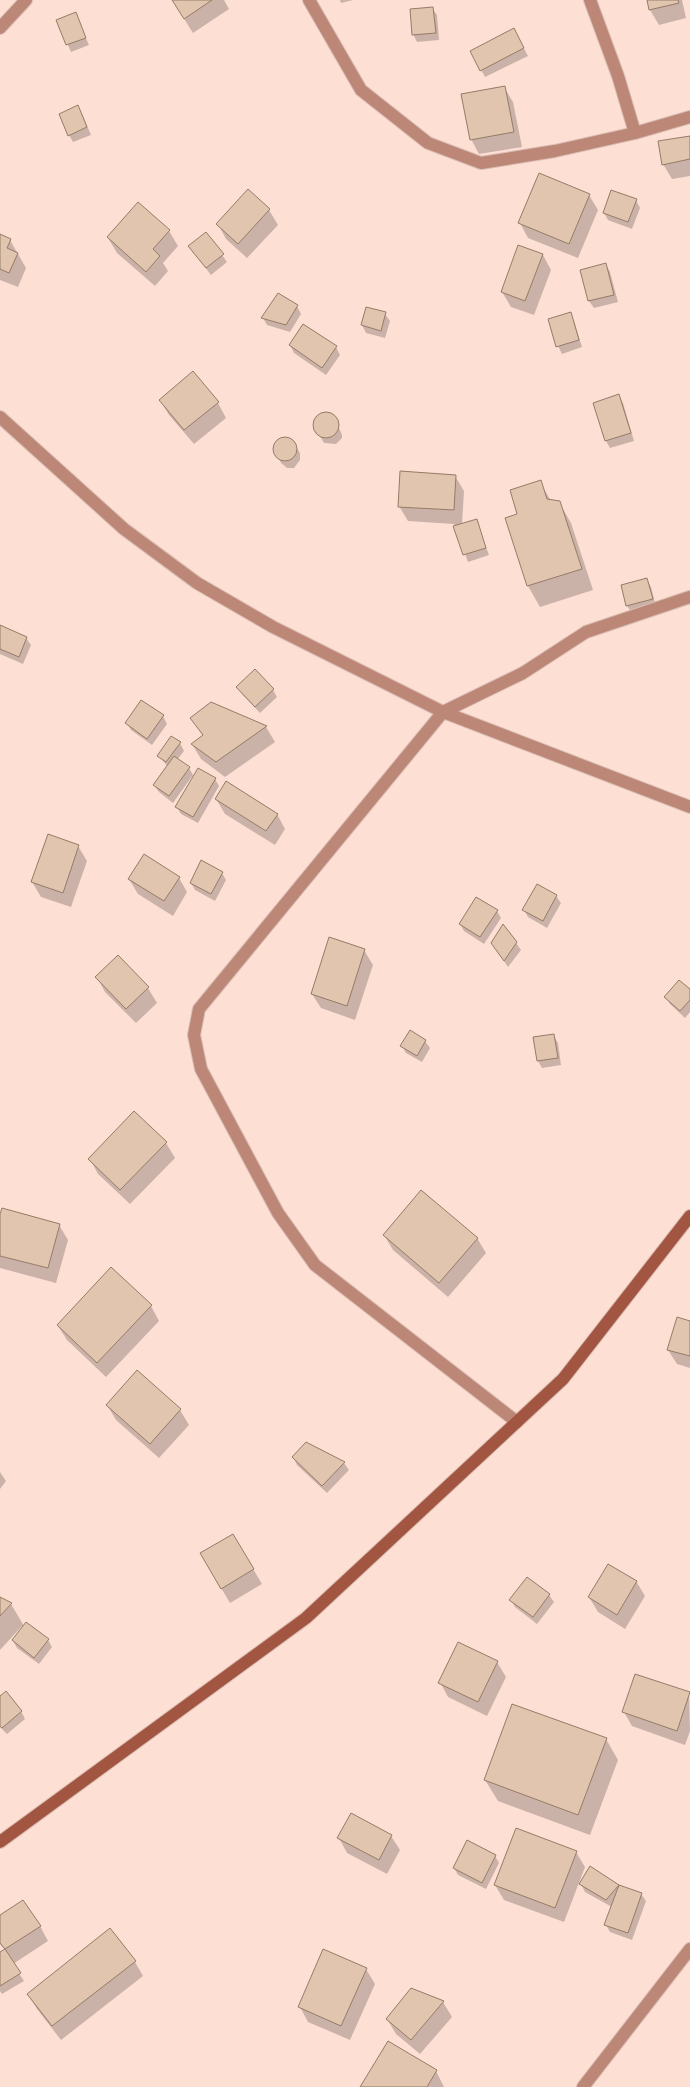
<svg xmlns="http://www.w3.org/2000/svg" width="690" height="2087" font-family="Ubuntu,sans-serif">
  <rect width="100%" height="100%" fill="#fddfd4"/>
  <path fill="#0003" d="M172,0h52l5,9 -36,24z
    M340,0h13l-12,3z
    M648,0h34l4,18 -27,7 -9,-15z
    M432,8l5,7 2,25 -22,2 -4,-8z
    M75,14l14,31 -18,7 -14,-31z
    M514,30l14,26 -43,21 -14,-26z
    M504,87l9,15 9,45 -43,7 -8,-15z
    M82,114l9,21 -18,7 -4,-7z
    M690,137v39l-18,3 -9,-15z
    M589,195l9,15 -20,48 -50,-20 -8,-15z
    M636,200l4,8 -8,21 -24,-9 -4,-7z
    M138,204l31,27 9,15 -15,17 5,8 -13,15 -38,-33 -9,-15z
    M269,210l9,15 -31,33 -21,-19 -8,-15z
    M206,233l21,29 -16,13 -17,-22z
    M0,235l10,5 16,28 -8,19 -18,-7z
    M543,255l8,15 -17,45 -23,-8 -9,-15z
    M606,265l4,7 8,30 -24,6 -5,-7 -8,-30z
    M297,306l4,8 -11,18 -23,-7 -4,-7z
    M385,314l5,7 -5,17 -19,-5 -4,-8z
    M570,314l4,7 8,26 -20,7 -4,-8z
    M290,345l46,2 4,8 -14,20 -32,-22z
    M619,396l4,7 11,38 -24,7 -4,-7 -12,-38z
    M160,400l58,3 8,15 -32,26 -25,-29z
    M327,413l7,3 8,19v3l-6,6 -12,-1 -9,-15v-8l5,-6z
    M287,439l8,6 5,8v7l-6,8h-7l-6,-5 -7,-14 7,-9z
    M455,476l9,15 -2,33 14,-4 13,35 -21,7 -14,-38 -46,-3 -9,-15z
    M540,482l11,19 8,1 12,21 22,67 -53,17 -12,-21 -22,-67 13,-5z
    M647,580l4,7 5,20 -24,6 -5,-7 -5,-20z
    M0,626l26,12 5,7 -8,19 -23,-10z
    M238,687l35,3 4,7 -17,16 -18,-19z
    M211,703l55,24 9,15 -50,35 -24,-18 -9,-15 11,-8 -12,-18z
    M163,716l4,8 -15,21 -21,-15 -4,-7z
    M180,743l4,8 -7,9 12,8 4,7 -20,28 -14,-11 -5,-7 14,-18 -9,-11z
    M215,779l4,7 -21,37 -17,-9 -4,-7z
    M216,799l61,15 8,15 -10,16 -50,-31z
    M78,846l9,15 -16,46 -30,-10 -9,-15z
    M222,873l4,7 -11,21 -20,-11 -4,-7z
    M179,878l8,14 -14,24 -35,-22 -9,-15z
    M556,896l5,7 -14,25 -19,-11 -4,-7z
    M497,911l4,7 -17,26 -20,-13 -4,-7z
    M492,943h24l5,7 -13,17z
    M364,950l9,15 -18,55 -34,-12 -9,-14z
    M118,957l30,31 9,15 -21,20 -31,-31 -8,-15z
    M690,991v21l-5,6 -15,-14 -4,-7z
    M554,1036l4,7 3,22 -19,3 -4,-7z
    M425,1041l5,7 -8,14 -16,-9 -4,-7z
    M134,1113l32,30 9,15 -45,46 -32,-30 -8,-15z
    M0,1219l59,6 9,15 -12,43 -56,-15z
    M384,1235l93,3 9,15 -38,44 -55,-47z
    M111,1269l40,37 8,15 -53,56 -39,-37 -9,-14z
    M690,1322v46l-13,-4 -9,-14z
    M137,1372l43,38 9,15 -30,33 -43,-38 -9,-15z
    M306,1443l38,20 5,7 -22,23 -30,-28 -4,-8z
    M0,1472l6,9 -6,8z
    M233,1535l29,49 -32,19 -29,-49z
    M528,1579l21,16 5,7 -17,22 -22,-17 -4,-7z
    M636,1581l9,15 -20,33 -27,-17 -9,-15z
    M0,1598l11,6 13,22 24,14 4,7 -13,17 -22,-16 -4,-7 10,-14 -1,-1 -22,24z
    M497,1662l9,15 -19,39 -39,-19 -8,-15z
    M689,1693l1,38 -5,14 -53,-19 -8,-14z
    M0,1698l21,13 4,8 -18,15 -7,-7z
    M606,1739l12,21 -28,75 -92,-34 -13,-21z
    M391,1836l9,14 -13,24 -40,-21 -8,-15z
    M576,1852l9,15 -21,55 -60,-22 -9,-15z
    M495,1856l4,7 -13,26 -28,-14 -4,-7z
    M581,1884l37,2 23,8 5,7 -14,39 -22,-8 -4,-7 6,-18 -27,-15z
    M0,1917l40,9 8,15 -35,23 11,17 -22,13 -2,-3v-38l5,-3 -5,-6z
    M135,1962l8,14 -82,64 -24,-31 -9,-15z
    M366,1969l9,15 -25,56 -42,-18 -8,-15z
    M411,1990l32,12 9,15 -32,37 -24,-20 -9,-15z
    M436,2071l8,16h-82z"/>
  <path fill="#e1c5ae" stroke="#957c66" d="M172,0h40l-28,19z
    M647,0h31l1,3 -30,7z
    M433,7l3,26 -24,2 -2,-26z
    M76,12l10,26 -20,7 -10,-25z
    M514,28l10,20 -44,23 -10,-20z
    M505,86l9,46 -44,8 -9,-46z
    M78,105l9,22 -19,9 -9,-22z
    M690,136v23l-28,6 -4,-24z
    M539,173l51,21 -21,50 -51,-21z
    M248,189l22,20 -32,35 -22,-20z
    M611,190l26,9 -9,23 -25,-9z
    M138,202l32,28 -17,19 7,7 -14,16 -39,-35z
    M206,232l18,22 -18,14 -18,-22z
    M0,234l11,5 -4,9 11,5 -9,20 -9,-4z
    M518,245l25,9 -18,47 -24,-9z
    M606,263l8,32 -26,6 -8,-31z
    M278,293l20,12 -12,20 -25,-7z
    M366,307l20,5 -5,19 -20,-6z
    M571,312l8,28 -23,7 -8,-28z
    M303,324l34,22 -15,22 -33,-23z
    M193,371l26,31 -35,28 -25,-30z
    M619,394l12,39 -26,8 -12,-38z
    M313 425a13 13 0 1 1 26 0a13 13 0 1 1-26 0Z
    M273 449a12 12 0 1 1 24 0a12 12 0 1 1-24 0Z
    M400,471l56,4 -2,35 -56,-3z
    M541,480l6,19 13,2 22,68 -55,17 -22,-68 12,-4 -7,-24z
    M477,519l9,29 -23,7 -10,-29z
    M647,578l6,21 -27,7 -5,-21z
    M0,625l27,12 -8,20 -19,-8z
    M255,669l19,20 -19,18 -19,-20z
    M141,700l23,15 -17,24 -22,-16z
    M211,702l56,24 -51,36 -25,-18 12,-9 -13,-17z
    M171,736l10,6 -15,20 -9,-6z
    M174,756l16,11 -21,29 -16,-11z
    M198,768l18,10 -23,39 -18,-10z
    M226,781l52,33 -12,17 -51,-32z
    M48,834l31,11 -16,48 -32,-11z
    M144,854l36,23 -16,24 -36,-22z
    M201,860l22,12 -12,22 -21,-11z
    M537,884l20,11 -14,26 -21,-11z
    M476,897l22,13 -18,27 -21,-13z
    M503,924l14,18 -13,19 -13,-18z
    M329,937l36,12 -18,57 -36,-12z
    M118,955l31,32 -23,22 -31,-32z
    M679,980l11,9v11l-10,11 -16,-14z
    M410,1030l16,10 -9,16 -17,-10z
    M554,1034l4,24 -21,3 -4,-24z
    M134,1111l33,31 -47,48 -32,-31z
    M421,1190l57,48 -39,45 -56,-48z
    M2,1208l58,16 -12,44 -48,-12v-42z
    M111,1267l41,38 -55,58 -40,-38z
    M677,1317l13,4v35l-23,-6z
    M137,1370l44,39 -31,35 -44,-39z
    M306,1442l39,20 -23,24 -30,-29z
    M233,1534l21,35 -33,20 -21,-36z
    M608,1564l29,17 -20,34 -29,-18z
    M527,1577l23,17 -17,23 -24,-17z
    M0,1597l12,6 -12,13z
    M26,1622l23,17 -15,19 -22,-18z
    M458,1642l40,19 -20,41 -40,-19z
    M635,1674l55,18 -13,39 -55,-19z
    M6,1691l16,20 -20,17 -2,-2v-30z
    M512,1704l95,34 -29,77 -94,-35z
    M351,1813l41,22 -13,25 -42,-22z
    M516,1828l61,23 -22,57 -61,-23z
    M467,1840l29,15 -14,28 -29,-15z
    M590,1866l29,19 -13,15 -27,-16z
    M619,1885l23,8 -14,40 -24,-8z
    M23,1900l18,26 -36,23 -5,-6v-28z
    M110,1928l26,33 -84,65 -25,-32z
    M5,1949l16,24 -21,13v-34z
    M323,1949l44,19 -26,58 -43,-19z
    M411,1988l33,13 -33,39 -25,-21z
    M388,2041l49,29 -10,17h-67z"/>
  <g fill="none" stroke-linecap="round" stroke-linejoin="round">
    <g stroke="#d9beb4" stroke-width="14">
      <path id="street" d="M309,0l52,90 67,53 53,20 74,-12 80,-18
        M590,0l28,76 17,57 55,-16
        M0,28l26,-28
        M0,417l124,112 73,54 76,44 170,85 247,95
        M517,1422l-202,-157 -37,-52 -77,-144 -7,-34 5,-26 244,-297 80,-39 63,-41 104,-35
        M583,2087l107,-138"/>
    </g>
    <g stroke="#d9beb4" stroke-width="14">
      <path id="secondary" d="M0,1842l306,-224 257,-239 127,-163"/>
    </g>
    <use href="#street" stroke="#bc8777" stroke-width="12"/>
    <use href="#secondary" stroke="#a25641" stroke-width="12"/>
  </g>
</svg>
